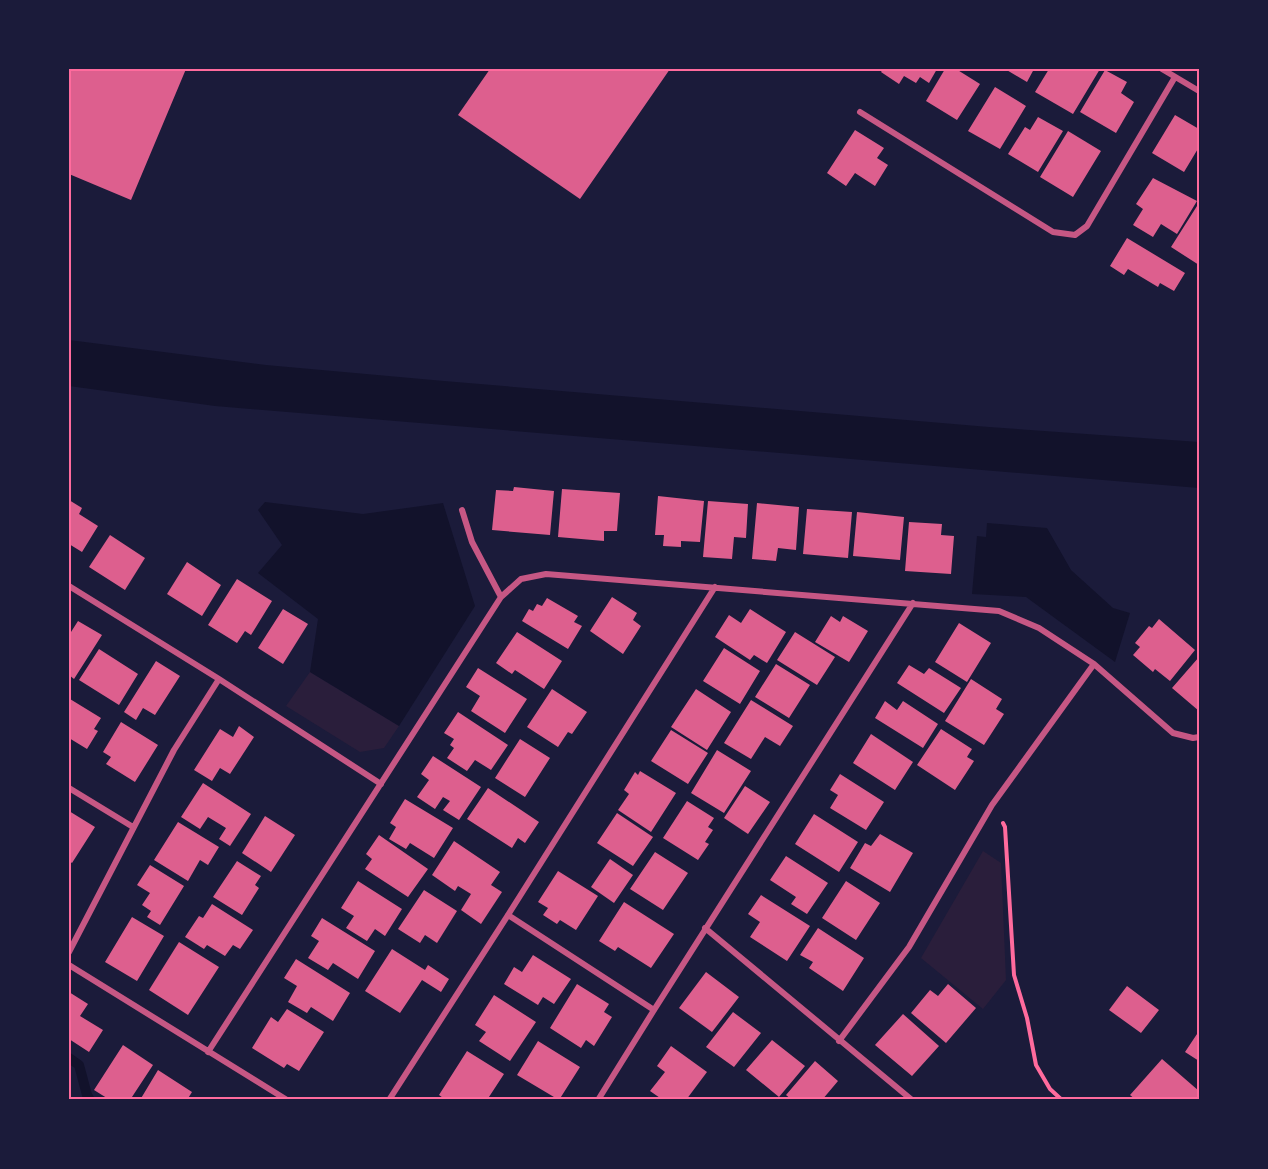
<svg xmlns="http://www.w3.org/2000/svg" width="1268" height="1169" font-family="'Archivo Narrow',sans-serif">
  <rect width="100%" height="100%" fill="#1b1b3a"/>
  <path fill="#2a1e3b" d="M310,672l89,54 -15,22 -24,4 -74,-46z
    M983,851l18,12 5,117 -23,29 -62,-51z"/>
  <path fill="#12122b" d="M69,340l197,25 178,16 545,46 210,15v46l-984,-82 -146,-20z
    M265,502l98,12 80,-11 32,103 -76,120 -89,-54 8,-53 -60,-46 24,-28 -24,-35z
    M987,523l60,5 24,42 42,38 17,5 -15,49 -89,-65 -54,-3 5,-58 9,1z"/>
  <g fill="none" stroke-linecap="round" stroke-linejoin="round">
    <path stroke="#12122b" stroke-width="10" d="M69,1058l10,7 8,30 3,5"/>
  </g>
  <path fill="#dd5f8e" d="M69,69h117l-55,131 -62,-26z
    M490,69h180l-90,130 -122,-84z
    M883,69h54l-8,14 -9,-6 -4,6 -12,-7 -5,8 -18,-12z
    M945,69h11l24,15 -23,36 -31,-19z
    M1005,69h29l-7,13z
    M1049,69h51l-27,45 -38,-22z
    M1105,70l22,12 -6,11 13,9 -18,31 -36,-21z
    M995,87l31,19 -26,43 -32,-18z
    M1175,115l24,14v18l-15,25 -32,-19z
    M1038,117l25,14 -25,41 -30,-18 17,-27 5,3z
    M855,130l29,18 -7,10 11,7 -13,21 -20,-13 -9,13 -19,-13z
    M1068,131l33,20 -28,46 -33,-20z
    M1153,178l44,23 -20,33 -16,-10 -8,13 -20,-12 10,-16 -7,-5z
    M1197,206l2,1v58l-28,-18z
    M1127,238l58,35 -11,18 -14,-8 -2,4 -30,-18 -4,6 -14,-9z
    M514,487l40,4 -4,44 -58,-5 4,-40 17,1z
    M562,489l58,4 -3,38h-13v10l-46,-4z
    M658,496l46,5 -4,41 -19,-1v6l-18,-1 1,-11h-9z
    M69,500l13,8 -3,6 19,12 -16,26 -13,-8z
    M708,501l40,3 -2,34 -12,-1 -2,22 -29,-2z
    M757,503l42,4 -3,43 -18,-2 -2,13 -24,-2z
    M807,509l45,3 -4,46 -45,-4z
    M857,512l47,5 -4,43 -47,-4z
    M909,522l33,2 -1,11 13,1 -3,38 -46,-3z
    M110,535l35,23 -20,32 -36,-23z
    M187,562l34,23 -19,31 -35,-22z
    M237,579l35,22 -21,34 -6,-4 -8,12 -29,-18z
    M612,597l25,16 -4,7 8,6 -18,28 -33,-23z
    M547,598l31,18 -4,6 8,4 -14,23 -46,-28 7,-12 4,2 4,-7 5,2z
    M283,609l25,15 -25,40 -25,-16z
    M750,609l36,23 -19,31 -13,-8 -4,5 -35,-23 14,-22 12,8z
    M831,616l9,6 3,-6 25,15 -19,31 -34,-20z
    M1159,619l36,31 -25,31 -15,-12 -2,3 -20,-17 7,-8 -5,-4 14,-17 3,2z
    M78,621l24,14 -28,44 -5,-4v-44l2,1z
    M959,623l32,20 -24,39 -32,-20z
    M517,632l45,29 -18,28 -29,-19 -3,4 -16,-11z
    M795,632l40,25 -18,28 -40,-25z
    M724,648l36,23 -20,33 -37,-23z
    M99,649l39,25 -19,31 -40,-25z
    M1199,657v54l-27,-23z
    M156,661l24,15 -25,39 -12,-7 -7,12 -12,-8z
    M776,664l34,21 -21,33 -34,-21z
    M909,665l15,9 5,-6 32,20 -17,25 -47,-30z
    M478,668l49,31 -22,34 -34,-22 9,-15 -14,-9z
    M971,679l31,20 -6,10 8,5 -20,31 -39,-24z
    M552,689l35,23 -15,22 -4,-2 -10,15 -31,-20z
    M696,689l35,23 -24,38 -36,-23z
    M70,699l31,19 -7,11 4,2 -11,18 -18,-11z
    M751,700l42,26 -13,20 -15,-9 -14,22 -27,-16z
    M885,701l12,9 6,-9 35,23 -15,24 -48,-30z
    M458,712l50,33 -17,25 -16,-10 -8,11 -20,-13 7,-10 -4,-3 4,-6 -10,-6z
    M121,722l37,23 -23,37 -29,-18 5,-7 -8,-5z
    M239,726l15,11 -24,37 -10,-6 -8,13 -18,-11 26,-41 13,8z
    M941,729l31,20 -5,8 7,4 -19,29 -38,-25z
    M671,730l37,23 -20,31 -37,-23z
    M871,734l42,28 -18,28 -42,-27z
    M520,739l30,19 -25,39 -30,-19z
    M717,750l34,21 -27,42 -33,-20z
    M433,756l48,31 -22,33 -16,-10 7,-9 -7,-4 -8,12 -18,-12 12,-17 -8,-6z
    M640,771l36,22 -25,39 -33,-22 11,-16 -5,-4 11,-18 3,3z
    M840,774l44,28 -18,28 -36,-22 8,-13 -8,-5z
    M203,783l48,31 -21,32 -11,-7 7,-11 -18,-11 -8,12 -19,-12z
    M745,786l25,16 -22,32 -24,-16z
    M488,788l51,34 -14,21 -7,-5 -6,10 -45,-29z
    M405,799l48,29 -19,30 -24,-15 -4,6 -17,-10 7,-12 -6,-4z
    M687,801l27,17 -6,9 5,3 -8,12 4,2 -11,16 -35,-22z
    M69,811l26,16 -23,36 -3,-2z
    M617,813l36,24 -20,29 -36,-23z
    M814,814l44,28 -19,30 -44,-28z
    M265,816l30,19 -24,37 -29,-19z
    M178,822l41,25 -11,18 -8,-5 -12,21 -34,-21z
    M880,834l33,19 -23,39 -40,-24 15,-25 6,3z
    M379,835l49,34 -20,28 -43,-28 7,-10 -6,-5z
    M454,841l46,31 -9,13 11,7 -21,32 -20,-14 10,-16 -13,-8 -3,5 -23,-16z
    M655,852l33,21 -25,37 -33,-21z
    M786,856l42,27 -21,31 -16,-10 5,-7 -26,-17z
    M610,859l23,16 -19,28 -23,-16z
    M237,861l24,15 -6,9 4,3 -17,27 -29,-18z
    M150,865l34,21 -24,39 -13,-8 4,-6 -9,-6 8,-12 -13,-8z
    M558,871l40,25 -22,34 -16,-10 -3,4 -14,-9 5,-7 -10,-6z
    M358,881l44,28 -17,27 -10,-7 -8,12 -21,-13 8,-12 -13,-8z
    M846,881l34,22 -24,37 -34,-22z
    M424,890l33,21 -20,32 -12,-8 -5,8 -22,-14z
    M761,895l49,31 -23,35 -37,-24 10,-15 -12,-8z
    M624,902l50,32 -23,34 -33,-21 -3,4 -16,-10z
    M212,904l41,26 -13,19 -7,-4 -8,11 -18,-11 -3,4 -19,-12 14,-21 4,2z
    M132,917l32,19 -27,45 -32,-19z
    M322,918l53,33 -17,28 -25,-16 -5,7 -20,-12 11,-17 -8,-5z
    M818,928l46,30 -21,33 -34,-23 4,-6 -13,-7z
    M179,942l40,25 -31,48 -39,-25z
    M392,949l33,21 3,-5 21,14 -8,13 -19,-12 -22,33 -35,-22z
    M533,955l38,24 -17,25 -11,-7 -5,8 -34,-21 10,-17 8,5z
    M296,959l54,34 -17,28 -22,-14 -4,6 -19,-11 9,-16 -13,-8z
    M706,972l33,25 -27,35 -33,-24z
    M577,984l32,20 -5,8 8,5 -18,29 -8,-6 -5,8 -31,-20z
    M948,984l28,24 -30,35 -35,-30 19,-23 8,6z
    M1127,986l32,24 -18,23 -32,-23z
    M69,992l19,12 -8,12 23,14 -14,22 -20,-13z
    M494,995l42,27 -26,39 -31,-20 7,-9 -11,-7z
    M287,1009l37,23 -25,39 -12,-7 -3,4 -32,-20 19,-31 7,5z
    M733,1012l28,21 -27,34 -28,-20z
    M903,1014l36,32 -27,30 -37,-31z
    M1199,1031v30l-14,-9z
    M772,1040l33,26 -26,31 -33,-27z
    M538,1041l42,26 -21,33 -42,-25z
    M123,1045l30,20 -23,35h-20l-16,-10z
    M671,1046l36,26 -21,28h-23l-13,-9 15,-19 -8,-6z
    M467,1051l37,23 -17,26h-41l-7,-5z
    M1162,1059l37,32v4l-5,5h-58l-6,-5z
    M815,1061l23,20 -16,19h-30l-6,-5z
    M158,1070l34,22 -5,8h-47z"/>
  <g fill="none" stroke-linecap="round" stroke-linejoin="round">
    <path stroke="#ff6b9d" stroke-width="4" d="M1003,823l2,4 9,148 13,43 9,47 14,24 12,11"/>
    <path stroke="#c65784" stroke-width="6" d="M1162,69l37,22
      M860,112l193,120 22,3 12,-9 88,-149
      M462,510l10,32 29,55
      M69,586l150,93 162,105
      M69,788l64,39
      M508,915l146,95
      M705,928l207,172
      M69,952l105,-202 45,-71
      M69,965l218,135
      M839,1041l70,-94 83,-142 102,-141
      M208,1052l293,-455 20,-18 25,-5 453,37 40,17 55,36 79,69 20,5 6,-1
      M389,1100l119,-185 207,-328
      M598,1100l56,-90 259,-407"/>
  </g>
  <rect width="1268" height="1169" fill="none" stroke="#1b1b3a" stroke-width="141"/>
  <rect x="70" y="70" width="1128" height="1028" fill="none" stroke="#ff6b9d" stroke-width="2"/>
</svg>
